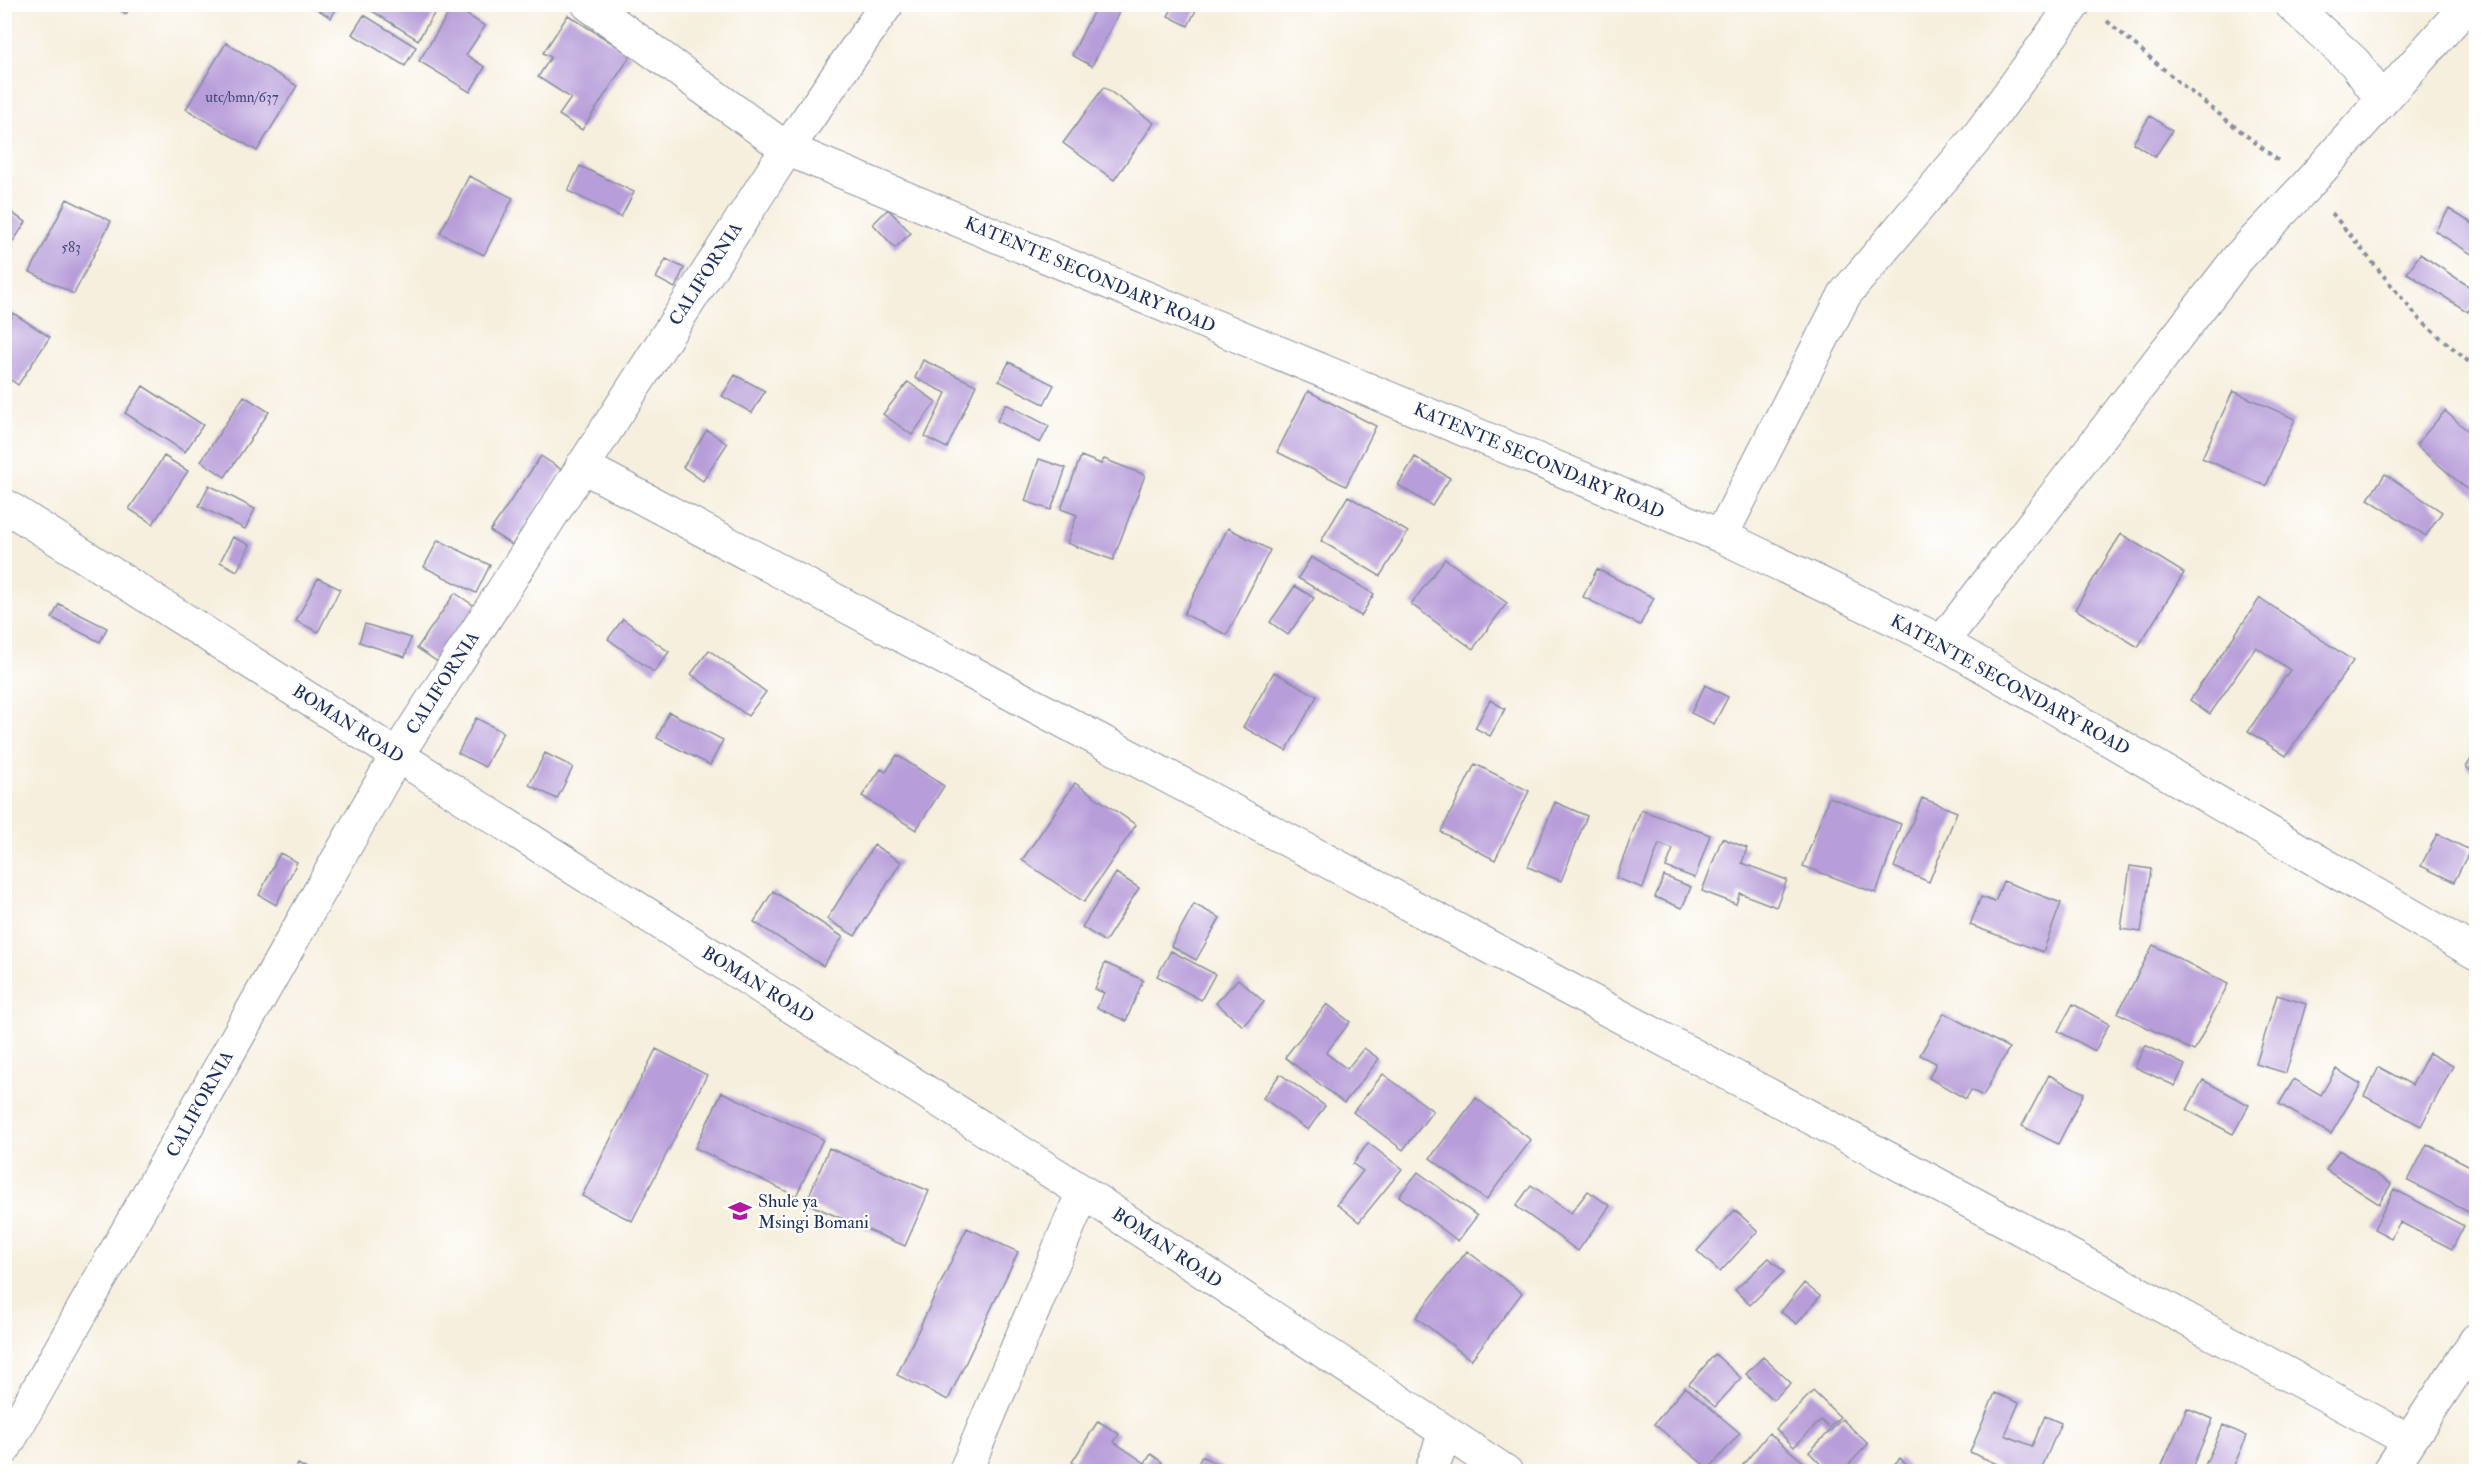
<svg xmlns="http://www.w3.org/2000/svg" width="2481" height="1476" font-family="'IM FELL Double Pica',serif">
  <rect width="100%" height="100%" fill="#fff"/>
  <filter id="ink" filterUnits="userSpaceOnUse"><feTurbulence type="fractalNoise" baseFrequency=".0167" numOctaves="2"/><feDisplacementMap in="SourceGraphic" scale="12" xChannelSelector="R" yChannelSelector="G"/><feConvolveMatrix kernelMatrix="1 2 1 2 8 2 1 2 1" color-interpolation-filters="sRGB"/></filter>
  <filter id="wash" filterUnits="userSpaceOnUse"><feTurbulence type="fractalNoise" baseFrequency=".008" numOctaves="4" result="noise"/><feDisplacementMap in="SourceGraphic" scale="24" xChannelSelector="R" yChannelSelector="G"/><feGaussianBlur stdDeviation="1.35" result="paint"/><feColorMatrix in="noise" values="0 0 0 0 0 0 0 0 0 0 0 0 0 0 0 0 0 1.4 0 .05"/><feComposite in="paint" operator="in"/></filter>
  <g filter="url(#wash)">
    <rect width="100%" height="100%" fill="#f6efdd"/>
    <g id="blocks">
      <path fill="#b79dd9" d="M112,4h20l-6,10z
        M309,4h30l-8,14z
        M361,4h79l-22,36z
        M1097,4h26l-31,62 -20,-11z
        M1175,4h24l-11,22 -20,-10z
        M453,6l32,20 -19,29 19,12 -15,25 -51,-31z
        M364,15l52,32 -11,19 -53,-32z
        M568,15l63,40 -49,75 -23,-15 12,-17 -33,-21 13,-20 -8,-4z
        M226,43l71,43 -40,65 -71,-42z
        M1104,87l50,36 -40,57 -51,-37z
        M2150,116l22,15 -17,26 -22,-14z
        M580,166l54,26 -13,25 -53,-26z
        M469,176l44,22 -29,57 -44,-22z
        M67,199l44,22 -37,73 -44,-22z
        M4,208l22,14 -22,33z
        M888,209l23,24 -16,15 -22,-24z
        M2449,209l27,17v31l-41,-26z
        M2420,254l56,37v8l-8,13 -61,-39z
        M666,259l18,9 -9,20 -19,-10z
        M13,313l37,24 -32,48 -14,-10v-58l4,2z
        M923,360l53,25 -29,63 -22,-11 21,-44 -31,-15z
        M1009,362l45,23 -10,19 -45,-23z
        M735,375l30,16 -13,22 -30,-17z
        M908,382l28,20 -24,33 -29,-21z
        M143,386l60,39 -18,27 -60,-39z
        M1308,391l68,35 -30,60 -69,-34z
        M2233,391l62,28 -29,67 -64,-28z
        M244,396l25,16 -44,65 -24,-16z
        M1006,404l43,22 -9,17 -43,-22z
        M2445,411l31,27v59l-60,-52z
        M707,430l20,14 -24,37 -20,-14z
        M164,456l24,15 -35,53 -24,-15z
        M541,456l21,14 -50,75 -22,-14z
        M1081,456l20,8 3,-5 41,16 -32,85 -46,-17 10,-28 -16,-6z
        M1415,457l35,21 -18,28 -34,-21z
        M1039,459l27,9 -15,42 -26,-9z
        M2385,474l57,38 -16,24 -58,-37z
        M209,485l46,24 -10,20 -46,-23z
        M1348,496l60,36 -28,44 -59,-35z
        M1228,528l42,22 -43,85 -43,-21z
        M2121,534l63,39 -46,74 -63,-38z
        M233,537l17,8 -13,26 -17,-9z
        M438,540l52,25 -14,28 -52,-26z
        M1311,557l63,37 -13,22 -63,-38z
        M1445,559l62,44 -34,46 -62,-45z
        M1597,569l57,29 -14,27 -57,-28z
        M318,578l22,11 -22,43 -22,-11z
        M1295,586l19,12 -26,37 -18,-13z
        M455,593l30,20 -38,55 -30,-20z
        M2260,598l93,63 -67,95 -38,-25 42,-61 -34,-23 -46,67 -20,-14z
        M59,604l48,24 -7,14 -48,-24z
        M623,619l46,33 -15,20 -46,-33z
        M365,624l46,14 -6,19 -46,-15z
        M709,650l57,42 -18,24 -57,-42z
        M1274,672l43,24 -31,55 -43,-24z
        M1705,685l23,12 -14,27 -23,-11z
        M1490,700l15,9 -15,27 -15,-8z
        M669,712l54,28 -13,25 -53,-27z
        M476,718l27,14 -18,35 -27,-14z
        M2476,752v22l-10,-7z
        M545,753l28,14 -16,32 -28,-14z
        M897,755l47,31 -28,44 -54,-34 19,-27 5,3z
        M1475,764l54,27 -34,69 -54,-28z
        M1075,783l61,42 -52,77 -62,-42z
        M1829,797l72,27 -25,69 -73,-27z
        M1922,798l35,14 -28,70 -35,-15z
        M1555,802l32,14 -26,65 -33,-14z
        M1641,810l69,25 -15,43 -29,-11 7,-18 -14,-5 -16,44 -27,-10z
        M2437,834l33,16 -16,32 -33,-16z
        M1722,838l25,10 -5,15 45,17 -11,27 -36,-14 -4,11 -34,-13z
        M874,845l27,17 -46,74 -28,-17z
        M280,853l17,9 -21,43 -17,-10z
        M2130,866l21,3 -10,63 -20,-3z
        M1116,873l23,15 -34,54 -23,-15z
        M1664,876l27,11 -9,21 -27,-11z
        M2003,881l58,22 -18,49 -73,-27 11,-28 14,5z
        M773,891l70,46 -20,29 -69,-44z
        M1194,904l26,14 -24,42 -25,-14z
        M2153,945l75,39 -34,67 -76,-38z
        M1171,951l44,23 -14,26 -44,-24z
        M1105,963l38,17 -17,41 -29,-13 7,-15 -9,-4z
        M1238,979l26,23 -21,24 -27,-23z
        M2277,995l29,9 -20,69 -30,-9z
        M1327,1004l23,18 -24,31 21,16 17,-21 15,11 -35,44 -59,-46z
        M2073,1004l36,20 -14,27 -37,-20z
        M1944,1013l65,35 -26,48 -12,-6 -5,9 -37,-21 7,-15 -16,-8z
        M2145,1045l40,20 -10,21 -40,-19z
        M656,1049l51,26 -75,146 -50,-25z
        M2429,1053l24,13 -32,60 -57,-30 15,-29 33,18z
        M2336,1069l25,15 -30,50 -52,-30 15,-25 27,16z
        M1280,1074l45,32 -17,24 -45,-32z
        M1383,1074l50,37 -30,39 -50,-38z
        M2049,1075l35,18 -26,51 -36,-18z
        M2203,1080l46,25 -16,29 -46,-24z
        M722,1092l101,47 -27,57 -101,-48z
        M1476,1098l55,42 -45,60 -56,-42z
        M1368,1143l34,26 -43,53 -22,-18 26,-33 -10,-7z
        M2427,1144l49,25v47l-68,-35z
        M829,1148l100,43 -24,55 -99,-43z
        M2339,1150l52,34 -12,20 -53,-34z
        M1418,1172l59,44 -19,25 -59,-45z
        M1531,1185l40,28 17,-22 22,15 -32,45 -62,-45z
        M2394,1189l70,37 -12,23 -52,-27 -9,16 -17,-9z
        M1735,1210l23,21 -38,41 -23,-21z
        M967,1228l51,24 -70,148 -51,-25z
        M1467,1251l55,42 -51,67 -55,-43z
        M1769,1258l15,14 -34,33 -15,-15z
        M1804,1283l16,13 -23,28 -16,-12z
        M1715,1354l26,24 -26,29 -26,-23z
        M1763,1357l28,26 -18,17 -27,-26z
        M1685,1387l55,46 -31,36 -55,-45z
        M1813,1391l27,26 -11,11 -8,-8 -27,27 -18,-18z
        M1995,1393l24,10 -14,32 27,11 13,-30 16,7 -21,49h-25l-45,-20z
        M2187,1408l26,11 -23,53h-31z
        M1842,1419l26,25 -26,28h-14l-19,-20z
        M1098,1421l21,13 -5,8 31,21 6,-9 11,8 -6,10h-69l-15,-10z
        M2223,1425l24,11 -16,36h-29z
        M1769,1433l46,39h-78z
        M1202,1456l28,16h-28l-6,-4z
        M1900,1458l14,14h-27z
        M298,1464l14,8h-18z"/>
    </g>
  </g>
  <g filter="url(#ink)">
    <use href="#blocks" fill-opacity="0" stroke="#888f9e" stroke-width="1.5"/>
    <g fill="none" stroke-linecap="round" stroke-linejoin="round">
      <g stroke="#888f9e" stroke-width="35">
        <path id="minor" d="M588,4l199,145 934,387 221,106 534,311
          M2291,4l64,59 27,37
          M582,466l1428,757 398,217
          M4,505l1079,687 423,280
          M1721,536l124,-242 134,-159 95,-131
          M1942,642l296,-384 70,-74 160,-180
          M4,1449l393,-694 390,-606 100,-145
          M965,1472l118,-280
          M1431,1472l14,-39
          M2389,1472l87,-132"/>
      </g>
      <path stroke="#888f9e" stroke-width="4" stroke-dasharray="4.5 4.5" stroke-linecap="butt" d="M2107,21l74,63 99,78
        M2332,213l87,106 57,49"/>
      <use href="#minor" stroke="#fff" stroke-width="33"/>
    </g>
  </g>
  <defs>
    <g id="school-bare" transform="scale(1.8)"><path d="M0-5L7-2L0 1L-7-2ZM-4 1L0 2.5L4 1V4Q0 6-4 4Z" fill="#b5179e" stroke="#fff" stroke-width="2.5" paint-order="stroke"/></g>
  </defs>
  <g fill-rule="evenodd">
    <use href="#school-bare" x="740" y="1211"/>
  </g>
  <g text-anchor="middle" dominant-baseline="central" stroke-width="4.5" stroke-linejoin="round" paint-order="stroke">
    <g font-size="15" fill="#424a7d">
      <text x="242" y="97">utc/bmn/637</text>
      <text x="71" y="247">583</text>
    </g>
    <g font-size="18" fill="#1b2f5e" stroke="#fff">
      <text transform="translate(706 274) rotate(-57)">CALIFORNIA</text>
      <text transform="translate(1090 275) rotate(23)">KATENTE SECONDARY ROAD</text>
      <text transform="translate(1539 461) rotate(23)">KATENTE SECONDARY ROAD</text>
      <text transform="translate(443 683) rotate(-57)">CALIFORNIA</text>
      <text transform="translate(2010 685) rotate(29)">KATENTE SECONDARY ROAD</text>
      <text transform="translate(348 724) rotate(33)">BOMAN ROAD</text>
      <text transform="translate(758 985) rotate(32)">BOMAN ROAD</text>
      <text transform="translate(200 1104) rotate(-61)">CALIFORNIA</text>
      <text transform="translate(1167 1248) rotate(34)">BOMAN ROAD</text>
    </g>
    <g font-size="18" fill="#1b2f5e" stroke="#fff" text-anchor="start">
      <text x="758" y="1201">Shule ya<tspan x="758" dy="21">Msingi Bomani</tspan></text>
    </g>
  </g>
  <rect width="2481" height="1476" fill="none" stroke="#fff" stroke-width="24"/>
</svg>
